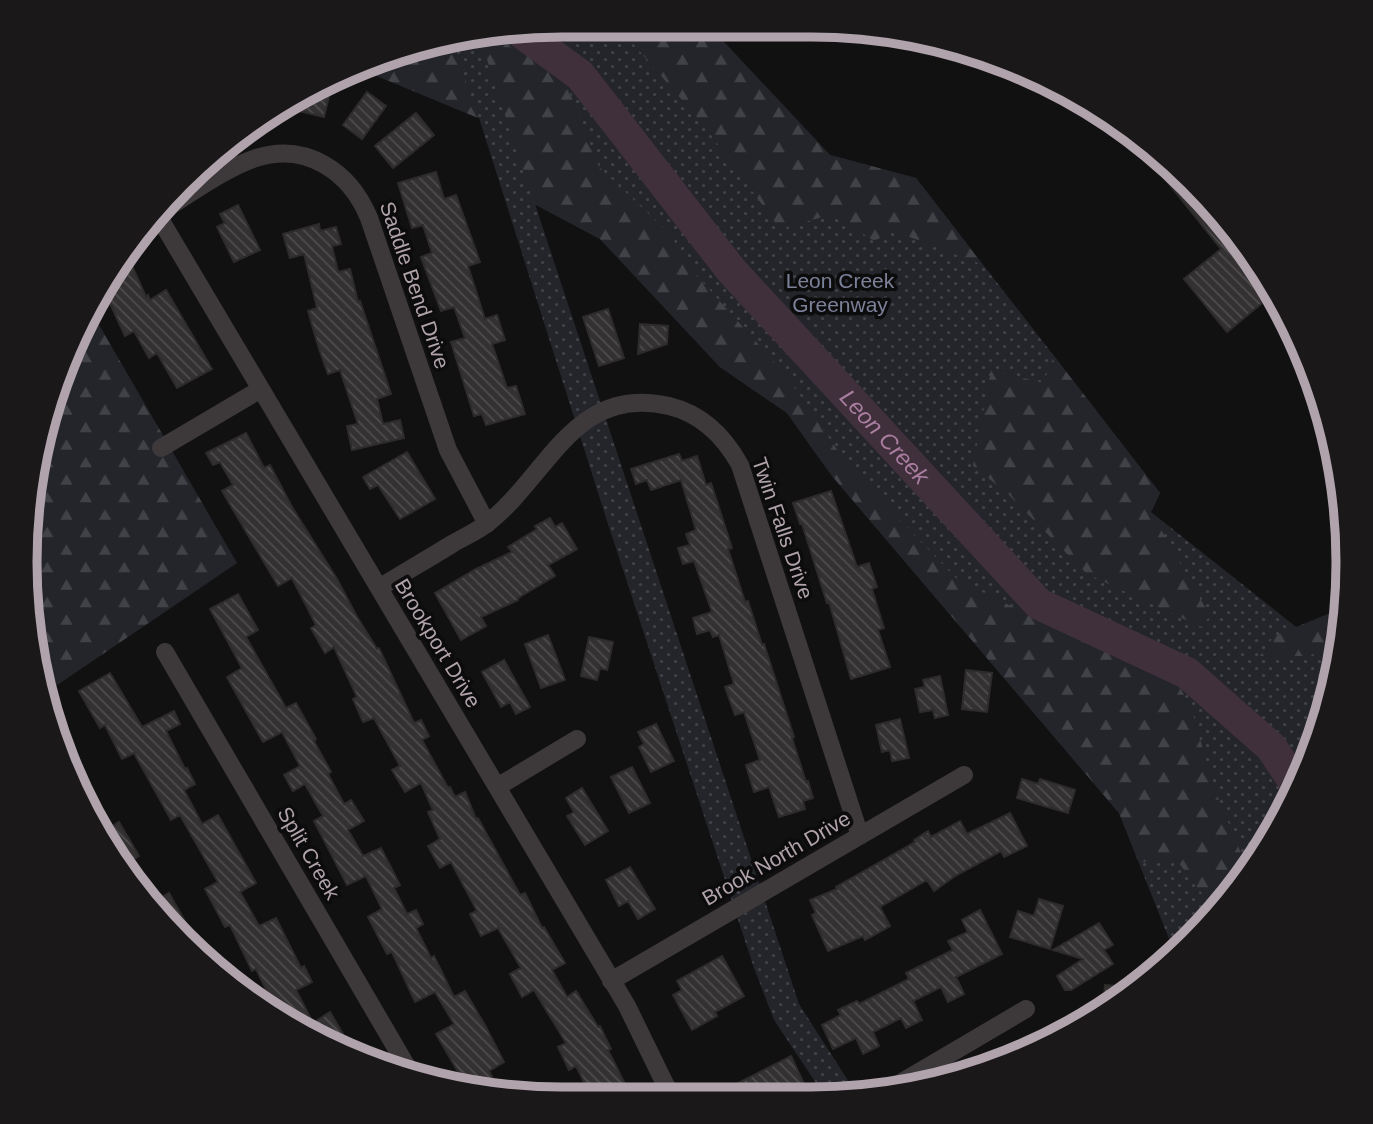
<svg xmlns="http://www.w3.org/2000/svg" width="1373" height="1124" font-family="Arial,sans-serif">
  <defs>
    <pattern id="green-dots" width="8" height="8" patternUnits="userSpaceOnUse" patternTransform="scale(1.75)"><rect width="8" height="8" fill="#23252b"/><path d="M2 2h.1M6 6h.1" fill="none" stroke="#414247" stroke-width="1.8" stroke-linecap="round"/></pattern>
    <pattern id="forest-firs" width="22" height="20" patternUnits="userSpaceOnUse" patternTransform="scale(1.75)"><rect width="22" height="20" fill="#23252b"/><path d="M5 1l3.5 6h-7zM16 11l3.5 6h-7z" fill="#414247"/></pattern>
    <pattern id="building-back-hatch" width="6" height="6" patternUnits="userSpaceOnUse" patternTransform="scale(1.75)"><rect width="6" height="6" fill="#343132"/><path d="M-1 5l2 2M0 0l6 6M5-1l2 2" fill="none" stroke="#4f4c4d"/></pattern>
  </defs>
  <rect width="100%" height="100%" fill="#121111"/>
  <path fill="url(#green-dots)" d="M562,25h146l122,130 86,23 244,315 -9,19 144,114 38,21 8,-3 -21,91 -44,96 -61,86 -40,37 -56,-141 -287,-337 -45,-63 -67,-46 -120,-128 -65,-35 264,800 59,92 -32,2 -52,-78 -20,-52 -147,-447 -128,-403 -119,-49 63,-26z"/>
  <path fill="url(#forest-firs)" d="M617,25h91l122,130 86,23 67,87 -89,-34 -20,10 -41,-27 -53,15 -78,-106z
    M479,35l13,2 71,38 36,92 72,68 18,32 97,108 65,95 107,110 120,59 96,38 17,30 23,81 34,82 -31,43 -39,-51h-39l-20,-49 -287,-337 -45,-63 -67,-46 -120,-128 -66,-35z
    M452,39l26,79 -118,-49 63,-26z
    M91,311l146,252 -193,131 -9,-28 -9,-140 27,-136z
    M1054,356l106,137 -9,19 59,104 -9,11 -114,-53 -80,-81 -34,-27 18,-96 52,13z
    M1345,607l-4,37 -33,12h-48l14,-20z"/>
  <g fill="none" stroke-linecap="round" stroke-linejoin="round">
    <path stroke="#40303c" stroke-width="32" id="s1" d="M518,30l62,45 151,195 308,334 148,69 84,74 26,39"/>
  </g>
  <path fill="url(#building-back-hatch)" stroke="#2e2b2b" stroke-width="2" d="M333,80l-9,37 -25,-6 5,-19z
    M367,92l19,14 -24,33 -19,-14z
    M416,113l18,22 -41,33 -18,-22z
    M1145,144l46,38 81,113 -45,37 -43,-53 37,-30 -80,-100z
    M436,172l8,27 12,-4 24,67 -12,4 17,53 12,-4 8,25 -13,4 15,44 9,-2 9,28 -39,11 -4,-11 -8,2 -23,-74 14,-4 -11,-31 -13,4 -20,-54 11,-4 -9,-28 -11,3 -14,-45z
    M238,205l22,45 -26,12 -17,-35 8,-4 -5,-9z
    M319,224l1,7 16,-4 5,17 -9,2 6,26 12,-3 8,33 2,-1 31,93 -14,5 6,25 17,-4 4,18 -52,12 -5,-24 11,-2 -18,-54 -12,4 -9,-25 -11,-38 9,-3 -13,-54 -14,4 -7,-24z
    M128,257l18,40 2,-2 2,5 16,-10 46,79 -35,19 -20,-35 -8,5 -15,-27 -9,5 -22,-48 13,-25z
    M608,309l16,49 -25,8 -16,-49z
    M640,324l28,2 -1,18 -29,10z
    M246,433l18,35 6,-3 22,42 45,72 19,36 21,34 2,-1 35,75 7,-3 8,16 -7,4 26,48 2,-1 5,10 10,-5 11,27 2,-1 42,77 5,-2 17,35 2,-1 21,36 -13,7 15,27 9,-6 22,36 2,-1 11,23 -3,1 20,40 -16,8h-20l-16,-32 -7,4 -11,-23 8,-4 -32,-53 -12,7 -12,-23 11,-6 -23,-40 -17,8 -11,-22 7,-3 -26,-49 -11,6 -12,-22 12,-7 -12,-27 5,-2 -12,-27 -16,9 -13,-22 8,-4 -26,-48 -11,4 -10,-23 4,-2 -23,-50 -9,6 -14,-25 5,-3 -24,-47 -14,8 -56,-95 11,-6 -13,-23 -7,3 -7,-12z
    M407,452l28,47 -35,20 -22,-34 -8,4 -7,-12z
    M679,454l3,7 15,-5 9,29 5,-2 21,65 -4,1 17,53 3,-1 14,44 2,-1 30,93 -2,1 14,44 2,-1 5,17 -10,3 2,8 -26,8 -10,-30 -15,5 -8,-27 14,-5 -16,-48 -9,3 -10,-28 9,-3 -15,-49 -6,2 -3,-7 -13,4 -4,-16 19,-6 -18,-51 -11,3 -5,-16 12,-3 -4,-11 10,-4 -15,-50 -30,10 -4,-10 -11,4 -5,-15z
    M831,491l26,76 12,-4 8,24 -5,2 12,39 -6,2 12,37 -39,12 -22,-77 -2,1 -25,-79h-2l-7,-21z
    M550,518l5,9 7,-4 15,26 -29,16 7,11 -37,22v2l-37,17 5,9 -25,14 -26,-47 41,-24 36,-17 -4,-5 29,-18 -2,-3z
    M238,594l20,36 -12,7 40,71 10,-5 20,36 -2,2 17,31 -3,2 16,30 7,-4 13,21 -16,9 15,26 18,-8 19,37 -6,3 13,26 9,-4 7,14 -7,4 15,30 3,-2 20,41 11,-6 21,36 18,35 -15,9 12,23 -33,-5 -32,-55 18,-10 -19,-32 -20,10 -23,-50 -5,2 -19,-37 14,-8 -16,-33 -19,9 -33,-64 9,-5 -18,-32 -12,7 -9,-16 16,-9 -18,-34 -19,10 -36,-65 15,-9 -32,-59z
    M548,635l17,45 -24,8 -16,-44z
    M589,637l24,5 -6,28 -7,-2 -3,12 -16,-4z
    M504,660l26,47 -14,7 -6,-12 -9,5 -19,-35z
    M966,670l26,3 -5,39 -25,-3z
    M110,673l32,54 32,-16 6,13 -14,7 19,38 2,-1 8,16 -11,6 18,34 16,-9 38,68 -16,9 19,34 17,-8 25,50 3,-2 8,16 -16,8 17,33 17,-11 26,44 -32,-12 -45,-28 -23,-47 -4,2 -22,-46 -5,2 -20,-38 13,-7 -38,-67 -9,5 -37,-67 -12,6 -17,-34 -5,3 -21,-37z
    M940,676l8,39 -13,3 -2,-8 -13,2 -5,-23 10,-2 -2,-7z
    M900,719l9,39 -17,3 -2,-11 -8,2 -6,-27z
    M656,724l18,37 -23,11 -12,-25 5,-3 -6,-12z
    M632,767l18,36 -21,10 -18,-36z
    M1022,779l16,5 2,-5 35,11 -7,23 -51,-15z
    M582,788l26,43 -23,14 -18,-29 7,-4 -8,-14z
    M1010,813l17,33 -23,11 -3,-6 -46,25 -21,15 -7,-11 -47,27 10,19 -25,14 -2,-4 -35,15 -16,-36 4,-2 -6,-13 27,-11 -1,-2 79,-45 -1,-2 14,-9 3,6 29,-16 7,13z
    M119,822l20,34 -17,11 -21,-34z
    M630,867l25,42 -17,10 -10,-18 -9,5 -13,-26z
    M169,893l30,53 -4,2 -44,-44z
    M1039,899l24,7 -13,43 -40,-12 8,-26 16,5z
    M980,910l22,44 -46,23 8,17 -16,8 -7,-15 -28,14 9,19 -16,8 -5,-10 -28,14 6,14 -16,8 -7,-16 -23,11 -11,-24 19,-10 -3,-5 19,-9 2,3 50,-25 -3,-6 47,-23 -5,-9 20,-9 -6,-12z
    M1099,923l14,22 -9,5 9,14 -42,26h-6l-8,-14 26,-17 -30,-9z
    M722,956l22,40 -29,16 2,4 -25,14 -19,-35 9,-5 -5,-9z
    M1105,985l34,3 -36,23z
    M791,1056l15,32 -15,8 -5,-10 -25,12h-52z"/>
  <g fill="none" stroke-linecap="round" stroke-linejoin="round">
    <path stroke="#3d393b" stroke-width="18" d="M161,448l100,-59
      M487,524l-39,-74 -79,-232c-19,-46 -62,-76 -113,-60 -31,10 -70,39 -99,56l470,792 38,78 9,14
      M379,588c24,-15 49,-29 73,-44 12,-7 26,-13 37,-22 60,-48 86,-138 180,-116 33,8 55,30 71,59l120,371
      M165,652l248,425
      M497,787l80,-48
      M611,981l353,-206
      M885,1092l141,-83"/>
  </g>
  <g text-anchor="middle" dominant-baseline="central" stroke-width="7" stroke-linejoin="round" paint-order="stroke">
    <g font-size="21" fill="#7c819a" stroke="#0d0c0c">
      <text x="840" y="280">Leon Creek<tspan x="840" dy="24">Greenway</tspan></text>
    </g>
    <g font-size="21" fill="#b1a3ab" stroke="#0d0c0c">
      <text transform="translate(415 285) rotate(71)">Saddle Bend Drive</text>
      <text transform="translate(783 528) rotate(71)">Twin Falls Drive</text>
      <text transform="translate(438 643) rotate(59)">Brookport Drive</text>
      <text transform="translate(309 853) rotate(60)">Split Creek</text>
      <text transform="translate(776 858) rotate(-30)">Brook North Drive</text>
    </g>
    <g font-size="23" font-style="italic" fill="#a97d9f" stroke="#0d0c0c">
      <text stroke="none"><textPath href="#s1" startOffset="550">Leon Creek</textPath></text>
    </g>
  </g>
  <path d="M0 0H1373V1124H0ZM562 37H811A525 525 0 0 1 1336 562V562A525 525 0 0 1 811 1087H562A525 525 0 0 1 37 562V562A525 525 0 0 1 562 37Z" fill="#1a1819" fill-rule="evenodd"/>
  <path fill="none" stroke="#b1a3ab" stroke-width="9" d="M562 37H811A525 525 0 0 1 1336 562V562A525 525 0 0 1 811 1087H562A525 525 0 0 1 37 562V562A525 525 0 0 1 562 37Z"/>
</svg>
